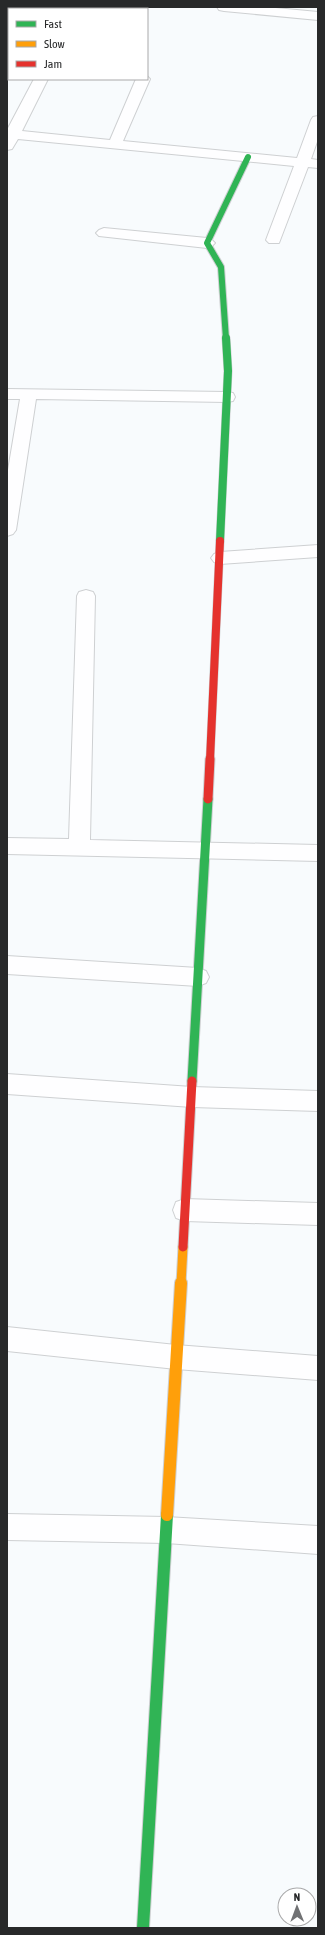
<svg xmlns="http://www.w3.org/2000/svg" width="325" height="1935" font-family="'Asap Condensed',sans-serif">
  <rect width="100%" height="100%" fill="#f8fbfd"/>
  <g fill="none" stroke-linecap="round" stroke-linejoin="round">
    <g stroke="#ced0d2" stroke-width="2">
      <path id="street" d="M217,7h48l53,5v8l-94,-9 -5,-1z
        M147,76l3,3 -27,62 174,17 14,-38 2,-3 5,-1v23l-7,20 7,1v8l-10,-1 -29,76h-10l-3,-3 28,-74 -276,-27 -6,10 -5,1v-20l27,-51h14l-26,52 88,9 26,-61h11z
        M104,228l103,10 5,2 3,3 -3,3 -5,2 -108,-12 -3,-3 3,-3z
        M7,389l220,3 6,1 2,4 -2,4 -6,1 -191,-3 -20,131 -3,4 -6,2v-60l13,-77h-13z
        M318,545v12l-98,7 -6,-2 -3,-4 3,-4 6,-2z
        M86,590l7,2 2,4 -5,244 228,5v16l-311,-7v-16l62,1 8,-243 2,-4z
        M7,956l191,12 8,3 3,6 -3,6 -8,3 -191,-12z
        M7,1074l185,13 126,4v20l-126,-4 -185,-13z
        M185,1199l133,4v22l-133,-4 -9,-3 -3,-8 3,-8z
        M7,1327l169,18 142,11v24l-142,-11 -169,-18z
        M7,1514l159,3 152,9v28l-152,-11 -159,-3z"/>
    </g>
    <g stroke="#ced0d2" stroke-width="8">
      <path id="fast-far3" d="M226,339l-5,-72 -14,-24 41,-86"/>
    </g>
    <g stroke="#ced0d2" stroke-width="9">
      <path id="fast-far2" d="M220,541l8,-170 -2,-33"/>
    </g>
    <g stroke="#ced0d2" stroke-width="11">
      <path id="fast-far1" d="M192,1081l16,-282"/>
    </g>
    <g stroke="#ced0d2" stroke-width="14">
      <path id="fast" d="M143,1928l24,-413"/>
    </g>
    <g stroke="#ced0d2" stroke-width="11">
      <path id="slow-far1" d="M181,1284l2,-37"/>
    </g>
    <g stroke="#ced0d2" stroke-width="14">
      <path id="slow" d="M167,1515l14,-232"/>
    </g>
    <g stroke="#ced0d2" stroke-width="9">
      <path id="jam-far1" d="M210,760l10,-219"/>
    </g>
    <g stroke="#ced0d2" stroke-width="11">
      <path id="jam" d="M208,799l2,-40
        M183,1247l9,-166"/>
    </g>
    <use href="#street" fill="#fefeff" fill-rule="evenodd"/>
    <use href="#fast-far3" stroke="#30b455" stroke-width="6"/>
    <use href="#fast-far2" stroke="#30b455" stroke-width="8"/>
    <use href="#fast-far1" stroke="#30b455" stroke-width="9"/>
    <use href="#fast" stroke="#30b455" stroke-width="12"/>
    <use href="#slow-far1" stroke="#ff9f0a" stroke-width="9"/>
    <use href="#slow" stroke="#ff9f0a" stroke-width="12"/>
    <use href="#jam-far1" stroke="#e5322d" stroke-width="8"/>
    <use href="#jam" stroke="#e5322d" stroke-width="9"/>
  </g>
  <rect width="325" height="1935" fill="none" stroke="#28292a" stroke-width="16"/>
  <rect x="8" y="8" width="140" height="72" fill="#ffffff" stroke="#a9a9aa"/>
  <rect x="16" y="21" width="20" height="6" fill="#30b455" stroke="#a9a9aa"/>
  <text x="44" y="28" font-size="12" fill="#28292a">Fast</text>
  <rect x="16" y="41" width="20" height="6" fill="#ff9f0a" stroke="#a9a9aa"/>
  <text x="44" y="48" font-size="12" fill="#28292a">Slow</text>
  <rect x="16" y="61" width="20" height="6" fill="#e5322d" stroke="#a9a9aa"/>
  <text x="44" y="68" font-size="12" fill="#28292a">Jam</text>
  <g transform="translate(297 1907) rotate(359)"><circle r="19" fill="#ffffff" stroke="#a9a9aa"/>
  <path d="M0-3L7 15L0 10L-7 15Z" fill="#717274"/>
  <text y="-6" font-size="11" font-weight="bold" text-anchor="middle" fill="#28292a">N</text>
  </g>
</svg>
